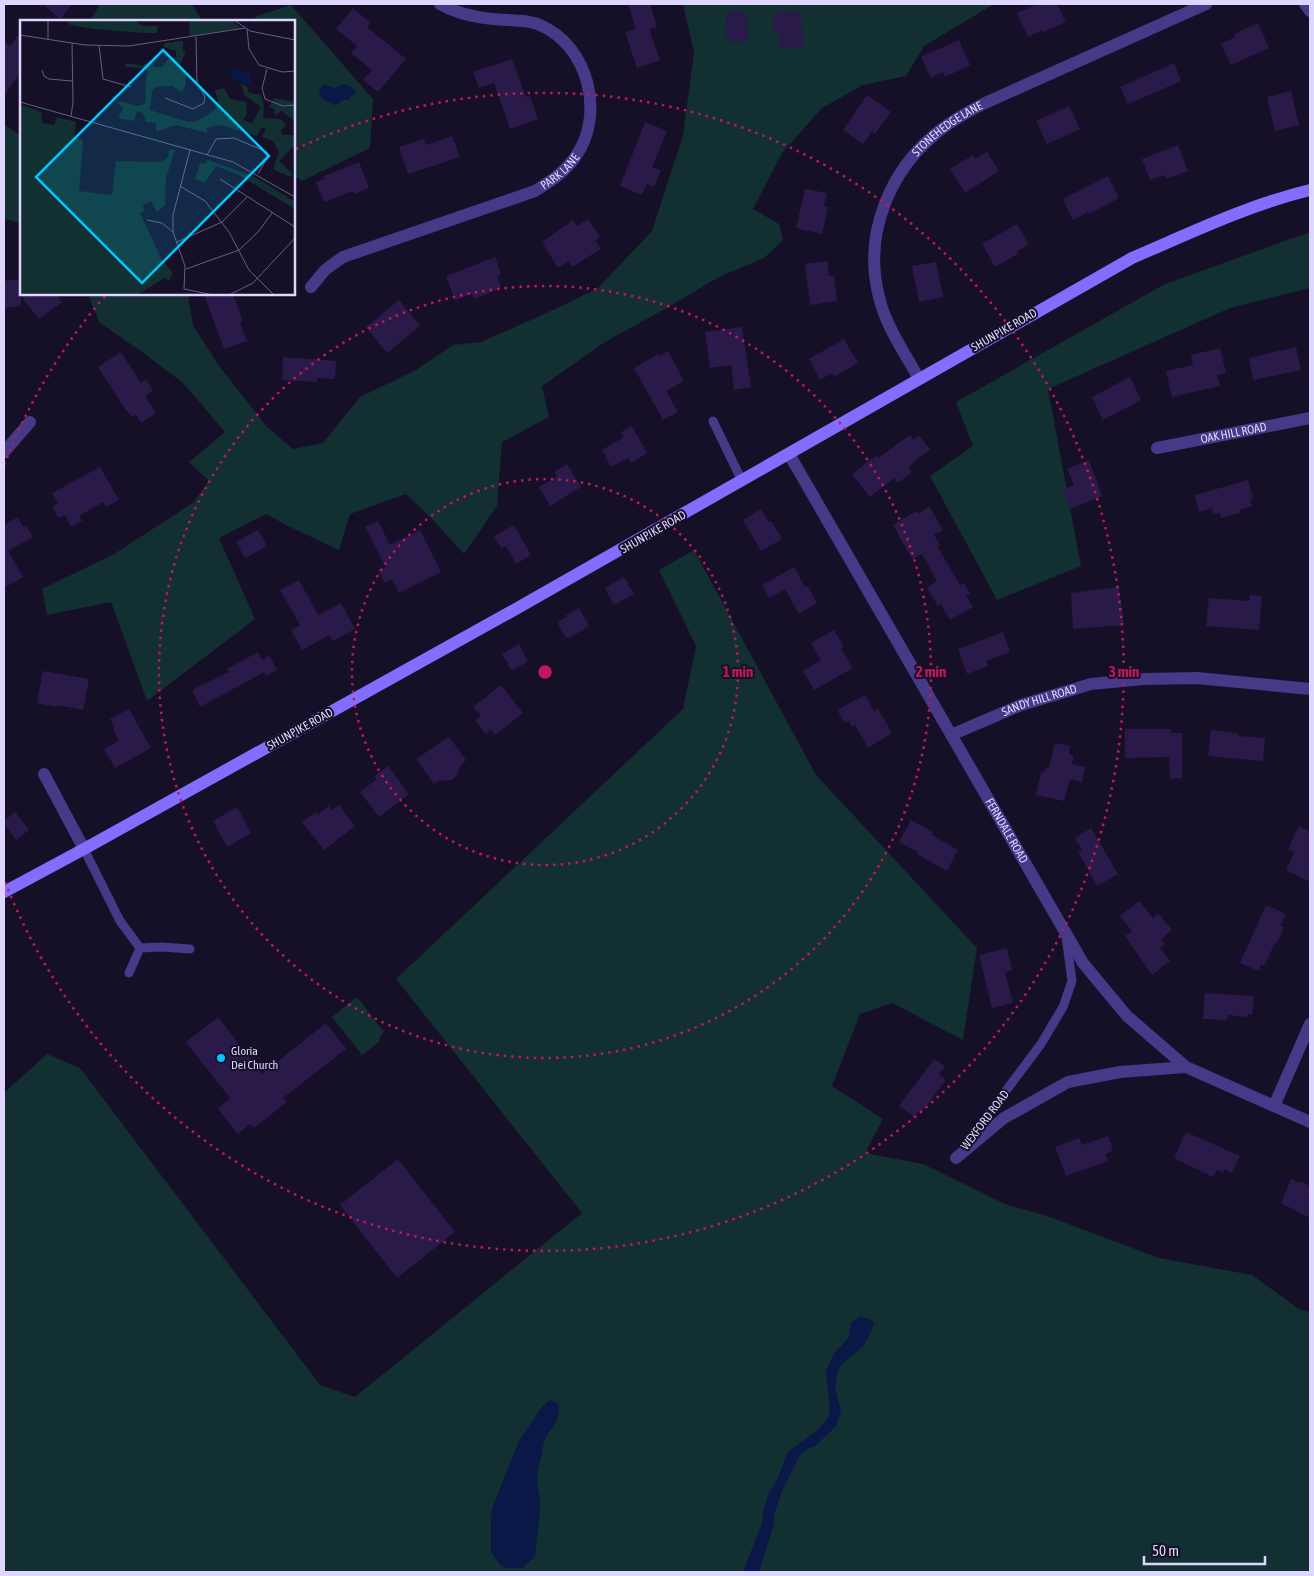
<svg xmlns="http://www.w3.org/2000/svg" width="1314" height="1576" font-family="'Asap Condensed',sans-serif">
  <rect width="100%" height="100%" fill="#160f28"/>
  <path fill="#122f32" d="M100,4h92l10,17h-112z
    M683,4h311l-70,42 -18,30 -43,9 -41,23 -40,45 -29,56 26,15 4,16 -19,18 -45,19 -56,33 -58,32 -63,44 7,31 -47,25 -5,64 -33,48 -33,-36 -25,-24 -56,20 -11,36 -51,-24 -22,-12 -47,24 36,81 -108,82 -36,-99 -64,13 -5,-26 72,-35 79,-51 16,-22 -20,-19 36,-30 -42,-49 -41,-31 -43,-30 -11,-28h100l5,32 27,41 47,60 26,22 30,-6 37,-46 56,-27 37,-25 28,-3 59,-26 57,-27 55,-58 31,-96 11,-83z
    M291,5l82,94 -3,49 -68,33 -8,-5v-155h-43l6,-5z
    M4,124l17,12v87l-17,-4z
    M1310,232v56l-80,20 -182,81 33,177 -84,34 -67,-124 43,-30 -17,-44 209,-118z
    M694,550l122,225 161,173 -14,92 -71,-37 -32,11 -28,72 51,33 -18,34 58,11 82,40 42,12 112,42 93,17 47,34 11,3v260h-1306v-479l43,-39 33,14 240,317 35,12 227,-184 -186,-234 287,-270 13,-63 -37,-76z
    M357,997l27,35 -3,3 -2,7 -17,13 -30,-38z"/>
  <path fill="#091847" d="M345,84l3,1 8,6 -8,9h-6l-4,4 -4,1 -11,-6 -4,-5 2,-7 4,-2 10,3z
    M860,1316l11,4 3,4 -6,14 -6,9 -20,17 -4,6 -3,17 6,25 -5,14 -21,20 -10,4 -5,5 -19,38 -7,22v9l-15,48h-16l19,-49 2,-14 4,-14 10,-17 7,-19 3,-7 30,-22 10,-12 2,-7 -4,-41 8,-16 15,-17 2,-14z
    M550,1400l8,4c5,19 -12,25 -15,42 -1,11 -6,22 -6,33 0,7 2,13 3,19 0,19 -3,39 -5,58l-12,12h-17l-6,-3 -9,-13v-37l2,-9 26,-65 22,-33z"/>
  <path fill="#2a1a49" d="M42,4h30l-12,15z
    M628,4h22l7,23 -8,2 11,31 -23,8 -12,-36 11,-3z
    M1038,4h19l9,18 -23,10 -1,-2 -14,7 -11,-24z
    M353,8l17,15 -3,4 39,32 -28,33 -15,-12 9,-10 -21,-17 6,-7 -21,-17z
    M800,10l4,36 -24,3 -2,-17h-3l-2,-18z
    M747,12l1,29 -21,1 -1,-29z
    M1258,23l11,25 -38,17 -10,-21 14,-7 -1,-3z
    M21,31v41l-17,23v-54l6,5z
    M959,40l11,25 -25,12 -2,-5 -12,6 -10,-21z
    M512,59l14,38 4,-1 8,23 -28,10 -16,-46 -15,5 -6,-16z
    M1174,63l7,18 -53,23 -8,-17z
    M1291,91l8,34 -24,6 -8,-34z
    M867,95l24,17 -16,22 -3,-3 -9,13 -20,-14z
    M1069,106l11,23 -33,15 -11,-23z
    M645,122l22,9 -15,36 9,3 -7,17 -7,-3 -5,11 -22,-9z
    M452,136l8,21 -52,17 -9,-27 25,-8 2,6z
    M1178,145l10,26 -22,8 -2,-4 -14,5 -8,-21z
    M987,152l12,19 -34,22 -15,-24 23,-14 2,4z
    M359,162l10,26 -15,6 -1,-3 -29,11 -8,-20 9,-3 -1,-3z
    M1108,176l11,22 -30,16 -1,-2 -15,8 -10,-21z
    M805,189l22,4 -3,13 4,1 -6,27 -26,-6z
    M588,219l12,18 -5,3 6,9 -29,18 -3,-6 -11,7 -16,-26 31,-22 4,6z
    M1017,224l12,20 -12,7 1,3 -23,13 -13,-23z
    M495,257l6,17 -4,2 4,12 -27,11 -2,-5 -17,6 -9,-24z
    M827,261l2,15h5l3,25 -27,4 -5,-41z
    M936,262l7,35 -24,5 -7,-36z
    M21,279v15h35l6,8 -23,17 -18,-23v10l-17,2v-27z
    M204,294h29l10,28 -3,1 7,18 -23,8z
    M399,300l21,26 -33,27 -21,-26z
    M742,327l9,60 -17,3 -3,-25 -21,3 -5,-36z
    M844,339l14,24 -24,14 -2,-4 -12,7 -11,-21z
    M1296,347l5,23 -48,10 -4,-22z
    M1220,348l6,25 -9,2 3,11 -48,11 -6,-26 27,-6 -2,-10z
    M668,351l16,30 -18,10 12,21 -15,8 -29,-52 24,-14 1,2z
    M121,352l20,31 5,-4 7,12 -8,5 11,17 -15,10 -5,-9 -4,3 -7,-8 -27,-42z
    M283,357l53,4 -1,18 -18,-1v4l-35,-2z
    M1130,377l11,23 -38,20 -11,-23z
    M632,426l15,27 -16,10 -3,-5 -17,9 -9,-17 22,-13 -3,-5z
    M910,435l3,5 6,-4 11,13 -22,18 4,5 -14,11 -4,-5 -24,19 -18,-23 20,-16 1,1 3,-3 2,2z
    M1089,460l13,36 -32,13 -7,-19 11,-5 -7,-16z
    M567,464l14,23 -31,19 -11,-19 18,-10 -3,-5z
    M100,467l19,33 -13,7 -3,-5 -24,14 3,5 -11,6 -6,-12 -7,3 -6,-12 6,-3 -6,-10z
    M1248,480l5,19 -3,1 2,6 -13,4 1,3 -19,5 -1,-5 -7,1 -1,-6 -13,4 -4,-17z
    M929,506l14,24 -9,5 6,10 -3,1 23,39 4,-2 6,10 -4,3 7,11 -23,13 -9,-16 -3,2 -11,-18 4,-2 -1,-1 7,-4 -15,-27 -10,5 -19,-34 23,-14 2,3z
    M761,509l7,13 3,-1 11,18 -21,12 -18,-31z
    M18,517l5,10 3,-1 7,11 -25,14 15,26 -19,11v-63z
    M378,521l12,24 30,-15 21,42 -42,21 -7,-14 -7,4 -7,-13 8,-3 -21,-40z
    M514,525l17,30 -15,9 -10,-18 -5,2 -7,-12z
    M258,530l9,16 -22,12 -9,-16z
    M794,567l11,20 3,-1 9,17 -18,11 -14,-25 -16,9 -7,-13z
    M624,577l10,17 -20,11 -9,-17z
    M299,580l19,35 23,-12 14,26 -22,12 -4,-6 -27,15 -11,-20 9,-5 -20,-35z
    M1119,587l5,38 -51,4 -2,-36z
    M1250,595l12,1 -3,34 -53,-4 3,-28 40,3z
    M579,608l10,18 -20,12 -1,-1 -2,1 -9,-16 10,-5 -1,-2z
    M834,630l10,17 -3,1 12,20 -39,22 -11,-19 18,-11 -10,-17z
    M1003,632l7,20 -24,9 2,5 -21,8 -9,-25z
    M519,644l9,17 -16,10 -10,-17z
    M258,652l4,8 7,-5 8,15 -11,6 -2,-4 -64,35 -8,-17 37,-18 -2,-3z
    M43,671l46,8 -6,31 -26,-5 -1,2 -19,-4z
    M501,685l22,28 -28,22 -4,-6 -5,5 -11,-14 6,-4 -8,-9z
    M865,695l9,16 4,-2 14,24 -24,15 -13,-23 -3,2 -3,-6 -4,2 -8,-13z
    M129,709l22,39 -36,20 -11,-19 15,-8 -6,-12 2,-1 -5,-9z
    M1125,729h46v4h11v45l-12,1 -1,-22 -44,1z
    M1211,730l20,2 1,1 6,1v2l27,2 -2,23 -55,-5z
    M449,737l17,23 -5,5 -5,11 -4,4 -14,1 -4,3 -18,-25z
    M1055,743l15,3 -1,8 5,2 -2,8 13,3 -3,15 -12,-3 -6,22 -28,-6 5,-23h3l3,-5h2z
    M388,766l21,28 -30,23 -19,-25 17,-13 -3,-3z
    M339,805l16,21 -31,24 -22,-28 14,-10 2,3 11,-9 3,4z
    M237,807l14,26 -24,14 -14,-26z
    M15,812l14,18 -13,10 -12,-16v-3z
    M911,820l22,12 -1,3 26,15 -11,21 -30,-17 1,-2 -19,-10z
    M1299,826l11,5v51l-24,-12 8,-18 -6,-3z
    M1091,828l27,46 -21,12 -19,-34 4,-2 -7,-12z
    M1139,901l14,17 5,-5 14,17 -11,9 4,5 -5,4 10,13 -18,14 -27,-39 7,-5 -12,-15z
    M1266,905l20,9 -6,12 4,1 -7,16h-2l-11,23 -3,-2 -2,7 -19,-8z
    M1007,948l5,22 -7,2 8,31 -21,5 -13,-53z
    M1205,993l49,3 -2,19 -4,-1v3l-20,-2 -1,5 -24,-1z
    M218,1017l44,57 64,-51 20,26 -63,49 4,4 -33,26 -4,-4 -12,10 -20,-25 12,-11 -44,-56z
    M934,1059l11,7 -6,8 7,6 -25,33 -2,-2 -5,6 -15,-11z
    M1186,1132l54,24 -8,17 -8,-4 -1,4 -6,-3 -4,7 -39,-19z
    M1108,1136l5,15 -8,3 3,7 -42,15 -11,-29 24,-9 3,7z
    M398,1159l57,73 -58,46 -57,-73z
    M1291,1179l9,4v-2l10,5v32l-29,-15z"/>
  <g fill="none" stroke-linecap="round" stroke-linejoin="round">
    <path stroke="#453988" stroke-width="9" d="M713,421l29,60
      M84,849l36,72 20,27
      M140,948l22,-1 28,2
      M129,973l11,-25
      M966,1144l75,-100 22,-37 9,-26 -6,-44"/>
    <g stroke="#453988" stroke-width="12">
      <path d="M1305,4l5,7"/>
      <path id="s1" d="M311,287l14,-17 18,-13 192,-66c16,-10 30,-19 41,-35 29,-42 13,-110 -36,-131 -11,-5 -21,-4 -33,-5 -22,-1 -48,-5 -67,-16"/>
      <path id="s2" d="M919,379c-14,-26 -33,-52 -40,-82 -16,-62 10,-127 60,-166 14,-11 30,-20 46,-28l221,-99"/>
      <path id="s3" d="M1157,448l153,-30"/>
      <path d="M4,452l26,-30"/>
      <path id="s4" d="M789,454l294,509 44,53 59,51 124,55"/>
      <path id="s5" d="M951,735l70,-30 70,-21 53,-5 53,-1 113,11"/>
      <path d="M44,774l40,75"/>
      <path d="M1274,1106l36,-82"/>
      <path d="M956,1158l48,-40 64,-36 52,-10 66,-5"/>
    </g>
    <path stroke="#826dff" stroke-width="12" d="M4,892l80,-43 430,-239 618,-352c58,-25 116,-53 178,-68"/>
  </g>
  <g fill="none" stroke="#c2185b" stroke-width="2.5" stroke-dasharray="2.5 5">
    <circle cx="545" cy="672" r="193"/>
    <circle cx="545" cy="672" r="386"/>
    <path d="M4 465A579 579 0 0 1 105 296M296 149A579 579 0 1 1 4 879"/>
  </g>
  <circle fill="#02c7ff" stroke="#160f28" stroke-width="2" cx="221" cy="1058" r="5"/>
  <g text-anchor="middle" dominant-baseline="central" stroke-width="4" stroke-linejoin="round" paint-order="stroke">
    <g font-size="12" fill="#dfd6ff" stroke="#160f28">
      <text stroke="none"><textPath href="#s2" startOffset="286">STONEHEDGE LANE</textPath></text>
      <text stroke="none"><textPath href="#s1" startOffset="279">PARK LANE</textPath></text>
      <text transform="translate(1004 330) rotate(-30)">SHUNPIKE ROAD</text>
      <text stroke="none"><textPath href="#s3" startOffset="78">OAK HILL ROAD</textPath></text>
      <text transform="translate(653 532) rotate(-30)">SHUNPIKE ROAD</text>
      <text stroke="none"><textPath href="#s5" startOffset="95">SANDY HILL ROAD</textPath></text>
      <text transform="translate(300 729) rotate(-29)">SHUNPIKE ROAD</text>
      <text stroke="none"><textPath href="#s4" startOffset="435">FERNDALE ROAD</textPath></text>
      <text transform="translate(985 1120) rotate(-53)">WEXFORD ROAD</text>
    </g>
    <g font-size="12" fill="#dfd6ff" stroke="#160f28" text-anchor="start">
      <text x="231" y="1051">Gloria<tspan x="231" dy="14">Dei Church</tspan></text>
    </g>
  </g>
  <g transform="translate(20 20)">
    <rect width="275" height="275" fill="#160f28"/>
    <path d="M47,0h67l9,6h15l-1,7h-13l-51,-4 -23,-4zM170,0h41l10,8 -52,8zM163,21v10l3,1 -8,16 8,6 -1,14 -4,4 -9,-6 -16,1 -4,5 -2,18 38,12 9,-1 18,-11 3,-10 -3,-10 9,-2 6,11 16,3 1,12 -4,6 9,3 9,-16 -17,-12 -3,-11 6,2 2,7 12,2 3,10 -1,13 17,1 6,6 -5,6 2,4h12v10l-16,16 14,13 -3,3 -17,-8 6,-17 -6,-11 -11,-4 4,-8 -4,-2 -5,9 -37,-11 -13,3v5l-31,-8 -20,7v-9l-10,-1 -3,-9 -6,-2 -3,10 -16,-3 5,-10 -6,-5 2,-2 19,5 8,-3 -1,-19 3,-12 -3,-4 -20,-1 1,-4 17,3 8,-7 3,8h8l6,-8 8,-2v-6l-12,-4v-4zM254,78l21,4v19l-14,-10 -6,5v-6l-6,-3zM0,84l21,8 1,11 12,2 3,-8 19,5 -2,16 8,1 1,4 -4,48 33,4 4,-34 45,1 6,-4 3,-9 5,1 -9,28 -1,27 -8,7 -6,-11 -8,4 1,6 -4,2 22,47 11,13 -4,8 -4,-3 -28,17h-117zM188,140l47,17 40,25v7l-58,-35 -21,-8 -11,17 -10,-4 5,-16 5,1z" fill="#122f32"/>
    <path d="M213,48l17,5 1,12 -17,-5 -5,-7z" fill="#091847"/>
    <path fill="none" stroke="#665f7e" stroke-width="1" d="M214,0l16,11 45,9M227,9l2,20 10,16 23,7 13,-1M0,15l65,10 44,1 116,-18M28,19v-19M79,25l4,34 28,8M247,49l-5,19 3,11 18,7 12,-1M22,50l2,6 5,3 23,2M145,78l28,11 11,-6 1,-6 -8,-14 -1,-46M0,82l213,60 62,35M51,96l2,-13 -1,-60M170,130l-17,65v17l12,34 -1,23 29,6M187,135l9,-16 18,-1 33,14v6l-9,16M200,159l75,48M160,166l25,15 24,31 20,38 25,25M127,200l15,3 11,9M157,222l45,-20 25,-25M166,249l53,-19 19,-18 14,-19M209,275l24,-12 42,-45"/>
    <path fill="#02c7ff" fill-opacity="0.15" stroke="#02c7ff" stroke-width="2.5" d="M143,30l106,106 -127,127 -106,-106z"/>
    <rect width="275" height="275" fill="none" stroke="#dfd6ff" stroke-width="2.5"/>
  </g>
  <circle cx="545" cy="672" r="8" fill="#c2185b" stroke="#160f28" stroke-width="2.5"/>
  <g font-size="15" text-anchor="middle" font-weight="bold" fill="#c2185b" stroke="#160f28" stroke-width="4" stroke-linejoin="round" paint-order="stroke">
    <text x="738" y="677">1 min</text>
    <text x="931" y="677">2 min</text>
    <text x="1124" y="677">3 min</text>
  </g>
  <rect width="1314" height="1576" fill="none" stroke="#dfd6ff" stroke-width="10"/>
  <path d="M1144 1556v8h121v-8" fill="none" stroke="#dfd6ff" stroke-width="2.5"/>
  <text x="1152" y="1556" font-size="15" fill="#dfd6ff" stroke="#160f28" stroke-width="4" paint-order="stroke">50 m</text>
</svg>
